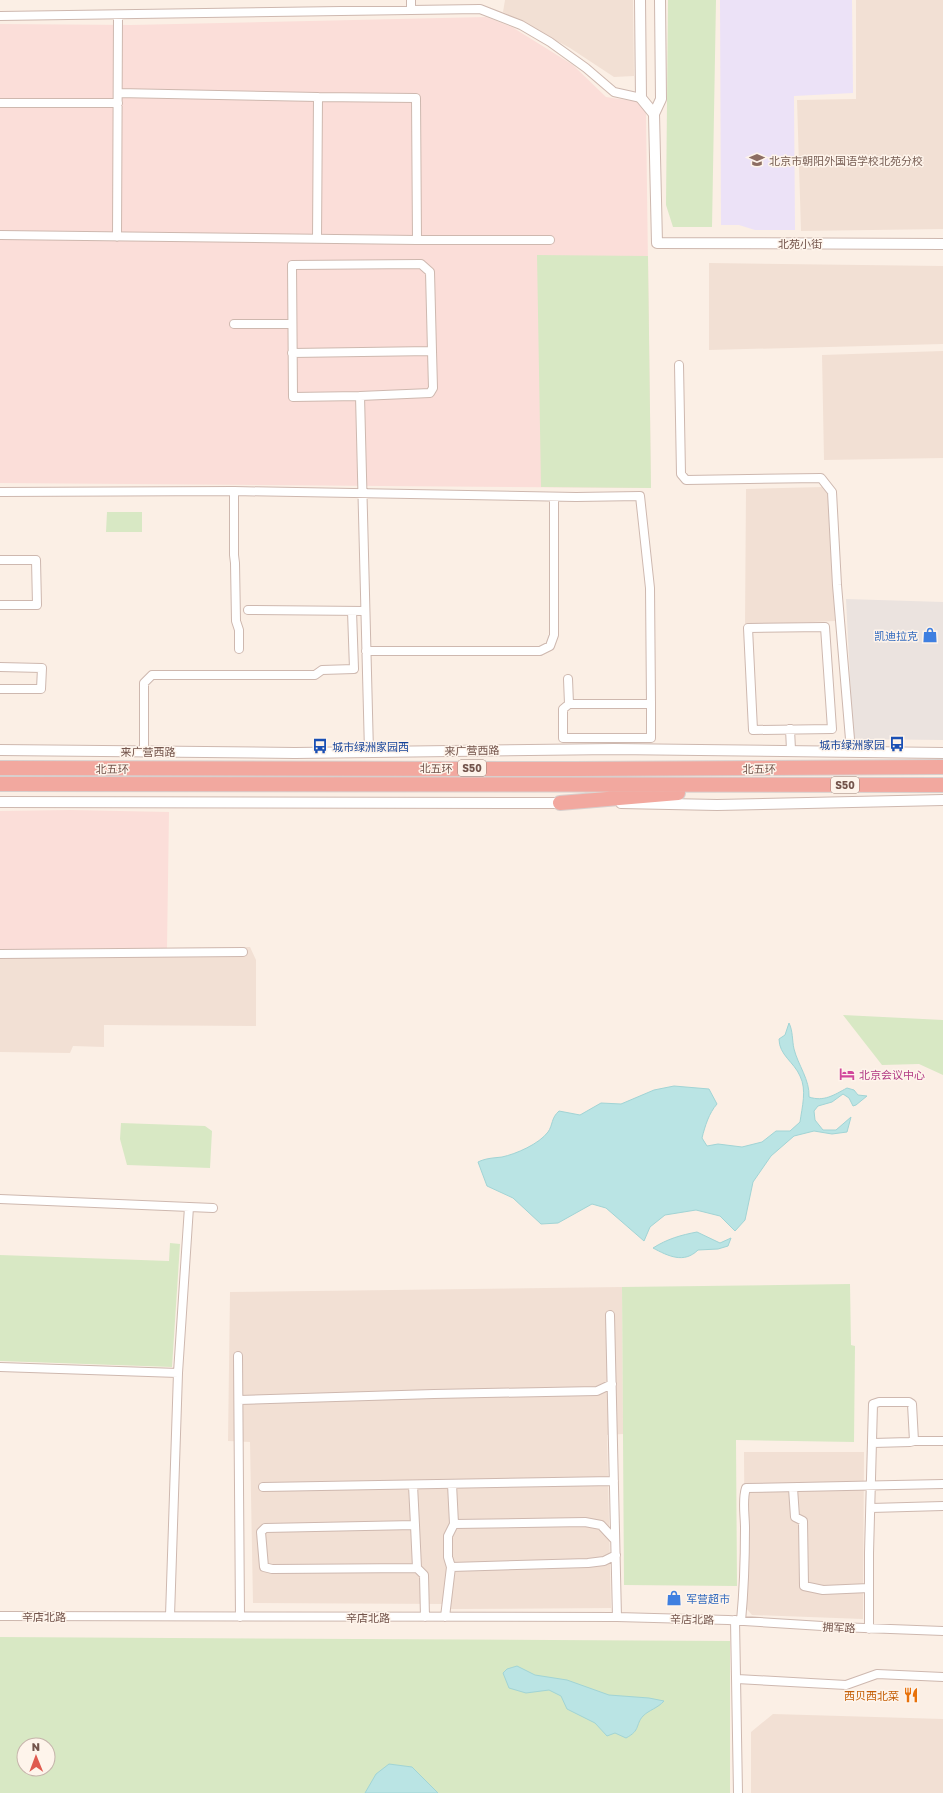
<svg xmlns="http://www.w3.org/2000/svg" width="943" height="1793" font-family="'Golos Text','Noto Sans SC',sans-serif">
  <rect width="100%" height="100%" fill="#fbefe5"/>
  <path fill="#f2e0d4" d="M505,0h128l1,76 -20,1 -44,-29 -67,-36z
    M856,0h87v229l-142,2 -4,-131 59,-1z
    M709,263l234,3v78l-234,6z
    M943,351v107l-119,2 -2,-105z
    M823,487l6,10 6,124 -90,4 1,-136z
    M250,947l6,13v66l-152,-1v22l-31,-1 -3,7 -70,-1v-102z
    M622,1287l1,147 -16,1 4,173 -161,1 -4,-5 -193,-1 -3,-161 -22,-1 2,-149z
    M744,1452h120l-1,167 -111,-4 -7,-8z
    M773,1714l170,5v74h-192v-61z"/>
  <path fill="#fbded9" d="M486,17l26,10 61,38 33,32 34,5 6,12 5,374 -651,-5v-459l131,1z
    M70,810l99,2 -2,136 -167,2v-139z"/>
  <path fill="#ebe3df" d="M846,599l97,3v138l-90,-1z"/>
  <path fill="#ece2f7" d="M720,0h132l1,93 -59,3 1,134h-40l-16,-5h-18z"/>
  <path fill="#d8e8c4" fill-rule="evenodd" d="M668,0h48l-4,227h-39l-7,-22z
    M537,255l111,1 3,232 -110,-1z
    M107,512h35v20h-36z
    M843,1015l100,5v55l-24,-11 -37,1z
    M121,1123l84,3 7,5 -2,37 -83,-3 -7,-26z
    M170,1243l10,1 -8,123 -172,-6v-106l169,6z
    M850,1284l1,61 4,1 -1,96 -118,-2 1,146 -113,-1 -2,-298z
    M0,1637l730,4v152h-730zM24,1745h24v24h-24z"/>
  <path fill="#bae4e4" stroke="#a1d4d5" d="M789,1023c4,8 3,17 5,26 4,16 16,31 15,48 15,5 25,-2 38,-9l7,2 4,5 9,1 -11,9 -3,1 -4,-8 -6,-4 -11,8 -14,4 -4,5 1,9 8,10h13l15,-13 -4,15 -15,2 -18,-3 -20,5 -23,20 -18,26 -8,38 -10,11 -15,-15 -24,-6 -31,5 -15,12 -6,14 -38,-33 -14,-4 -34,19 -17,1 -28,-26 -26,-12 -9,-24c8,-4 16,-4 24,-5 14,-3 37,-13 46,-25 5,-7 3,-14 11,-21l21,4 21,-12 20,1 33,-14 20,-4 35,3 8,15c-8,9 -12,22 -15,34l5,8 11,-2 24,3 20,-5 14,-11h14l10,-9c2,-15 7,-32 0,-46 -6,-14 -21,-21 -21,-37l6,-4z
    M697,1232l23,11 11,-5 -3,8 -10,3 -20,1c-14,14 -30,6 -45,-2 14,-9 28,-13 44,-16z
    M517,1666l18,9 32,5 42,15 40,3 15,3c-6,7 -15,9 -21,15 -8,9 -2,14 -17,22l-11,-5 -8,3 -12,-13 -28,-14 -6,-13 -12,-6 -23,3 -17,-5 -6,-15 4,-4z
    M389,1764l23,3 26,26h-73l11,-19z"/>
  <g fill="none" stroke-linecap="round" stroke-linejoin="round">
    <g stroke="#ceb8af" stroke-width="10">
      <path id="minor" d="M411,0v9
        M0,16l480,-7 41,16 29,17 36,26 28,24 27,6
        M118,93l200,4
        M0,103h118
        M0,235l417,5h133
        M117,237l1,-221
        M317,239l1,-142 98,1 1,142
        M234,324h58
        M292,353l140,-2 1,37 -3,5 -70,3
        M679,365l2,109 5,6 135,-2 11,14 5,93 14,166
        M234,491v64l1,8 1,58 3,9v19
        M0,492l234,-1 342,6 64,-1 10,92 1,116h-82l-1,-25
        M0,560h36l1,45h-37
        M248,610l117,1
        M825,627l7,102 -79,1 -5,-102z
        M366,651h174l10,-5 4,-11v-138
        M0,667l42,1 -1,21h-41
        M569,704l-6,5v29h88v-34
        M790,729l1,21
        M144,751v-68l8,-8h163l7,-5 32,-1 -2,-58
        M369,752l-9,-356 -67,1 -1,-132 129,-1 9,8 2,79
        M0,954l243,-2
        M0,1199l213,9
        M610,1315l7,302
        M238,1356l2,261
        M0,1367l178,6
        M239,1400l195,-6 163,-3 15,-7
        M873,1443l37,-1 4,-1h29
        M413,1485l2,40
        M263,1487l351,-6
        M793,1488l2,29 8,4 1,65 19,4 46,-2
        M871,1508l72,-2
        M454,1524l131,-2 16,3 14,15
        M451,1567l137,-4 16,-2 12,-6
        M417,1568l-2,-43 -150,3 -4,4 3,35 8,2 145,-1 7,7 1,42
        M0,1616l617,1 111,3 110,7 105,4
        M170,1616l8,-243 11,-166
        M445,1617l6,-50 -3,-10v-21l6,-12 -2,-40
        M735,1620l3,173
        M741,1621c3,-31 4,-62 4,-93 0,-13 -3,-28 1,-40l197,-4
        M869,1629v-76l4,-149 6,-2h30l3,2 2,37
        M737,1679l109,6 31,-11 66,3"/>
    </g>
    <g stroke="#ceb8af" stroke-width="12">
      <path id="tertiary" d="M640,0l1,98 13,16
        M660,0l1,99 -7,15 3,129 286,1
        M0,750l295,3 319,-4 329,4
        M0,802l567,1
        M621,803l96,2 226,-5"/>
    </g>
    <g stroke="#d8cfcd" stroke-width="16">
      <path id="motorway" d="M0,768l573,1 370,-2
        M0,784l943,1
        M560,803l118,-10"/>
    </g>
    <use href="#minor" stroke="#fff" stroke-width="8"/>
    <use href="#tertiary" stroke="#fff" stroke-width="10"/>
    <use href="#motorway" stroke="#f2a89f" stroke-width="14"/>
  </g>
  <defs>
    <g id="school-bare" transform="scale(1.2)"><path d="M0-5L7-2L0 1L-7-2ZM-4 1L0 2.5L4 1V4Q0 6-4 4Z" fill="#8d6e63" stroke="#fef4eb" stroke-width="2.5" paint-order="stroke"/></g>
    <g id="shop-bare" transform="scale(1.2)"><path d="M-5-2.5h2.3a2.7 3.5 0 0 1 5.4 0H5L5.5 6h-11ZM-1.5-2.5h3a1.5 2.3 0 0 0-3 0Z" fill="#3f7fe0" stroke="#fef4eb" stroke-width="2.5" paint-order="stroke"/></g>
    <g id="bus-bare" transform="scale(1.2)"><path d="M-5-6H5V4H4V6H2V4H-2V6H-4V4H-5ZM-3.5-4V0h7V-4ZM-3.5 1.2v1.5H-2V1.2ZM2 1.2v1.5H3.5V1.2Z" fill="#1a4fb4" stroke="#fef4eb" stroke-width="2.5" paint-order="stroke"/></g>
    <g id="hotel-bare" transform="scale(1.2)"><path d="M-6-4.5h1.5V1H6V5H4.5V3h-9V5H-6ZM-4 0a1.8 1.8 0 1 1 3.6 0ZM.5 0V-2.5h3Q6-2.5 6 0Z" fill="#d1479c" stroke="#fef4eb" stroke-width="2.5" paint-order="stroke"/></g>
    <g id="restaurant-bare" transform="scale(1.2)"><path d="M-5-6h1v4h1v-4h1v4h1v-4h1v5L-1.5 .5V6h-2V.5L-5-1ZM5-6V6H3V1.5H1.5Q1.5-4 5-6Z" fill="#e8710a" stroke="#fef4eb" stroke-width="2.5" paint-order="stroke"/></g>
  </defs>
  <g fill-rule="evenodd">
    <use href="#school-bare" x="757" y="160"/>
    <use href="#shop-bare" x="930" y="635"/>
    <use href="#bus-bare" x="897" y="744"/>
    <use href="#bus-bare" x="320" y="746"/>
    <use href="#hotel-bare" x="847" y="1074"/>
    <use href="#shop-bare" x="674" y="1598"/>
    <use href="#restaurant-bare" x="911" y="1695"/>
  </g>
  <g text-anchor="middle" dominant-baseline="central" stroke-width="3" stroke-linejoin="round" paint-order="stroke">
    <g fill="#fef4eb" stroke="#9d847b" stroke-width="1">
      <rect x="458" y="760" width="28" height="16" rx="3"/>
      <rect x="831" y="777" width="28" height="16" rx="3"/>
    </g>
    <g font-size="10" font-weight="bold" fill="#73544b">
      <text x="472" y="768">S50</text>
      <text x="845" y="785">S50</text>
    </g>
    <g font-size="11" fill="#785e54" stroke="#fef4eb" text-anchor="start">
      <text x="769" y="160">北京市朝阳外国语学校北苑分校</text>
    </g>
    <g font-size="11" fill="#73544b" stroke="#fef4eb">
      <text x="800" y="243">北苑小街</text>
      <text transform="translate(472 750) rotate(-1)">来广营西路</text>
      <text x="148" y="751">来广营西路</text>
      <text x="112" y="768">北五环</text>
      <text transform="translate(436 768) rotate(1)">北五环</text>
      <text x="759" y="768">北五环</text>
      <text x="44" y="1616">辛店北路</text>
      <text x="368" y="1617">辛店北路</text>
      <text transform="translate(692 1619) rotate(1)">辛店北路</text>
      <text transform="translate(839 1627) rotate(3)">拥军路</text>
    </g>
    <g font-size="11" fill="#366cbe" stroke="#fef4eb" text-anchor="end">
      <text x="918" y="635">凯迪拉克</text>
      <text x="686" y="1598" text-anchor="start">军营超市</text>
    </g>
    <g font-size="11" fill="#164399" stroke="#fef4eb" text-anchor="end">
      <text x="885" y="744">城市绿洲家园</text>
      <text x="332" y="746" text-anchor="start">城市绿洲家园西</text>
    </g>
    <g font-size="11" fill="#b23c85" stroke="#fef4eb" text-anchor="start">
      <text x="859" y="1074">北京会议中心</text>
    </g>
    <g font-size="11" fill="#c56008" stroke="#fef4eb" text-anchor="end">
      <text x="899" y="1695">西贝西北菜</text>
    </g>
  </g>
  <g transform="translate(36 1757) rotate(359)"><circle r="19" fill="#fef4eb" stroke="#c6b4ab"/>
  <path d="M0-3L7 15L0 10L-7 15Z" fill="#df5b50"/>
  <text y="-6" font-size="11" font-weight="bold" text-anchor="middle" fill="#73544b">N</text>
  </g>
</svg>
